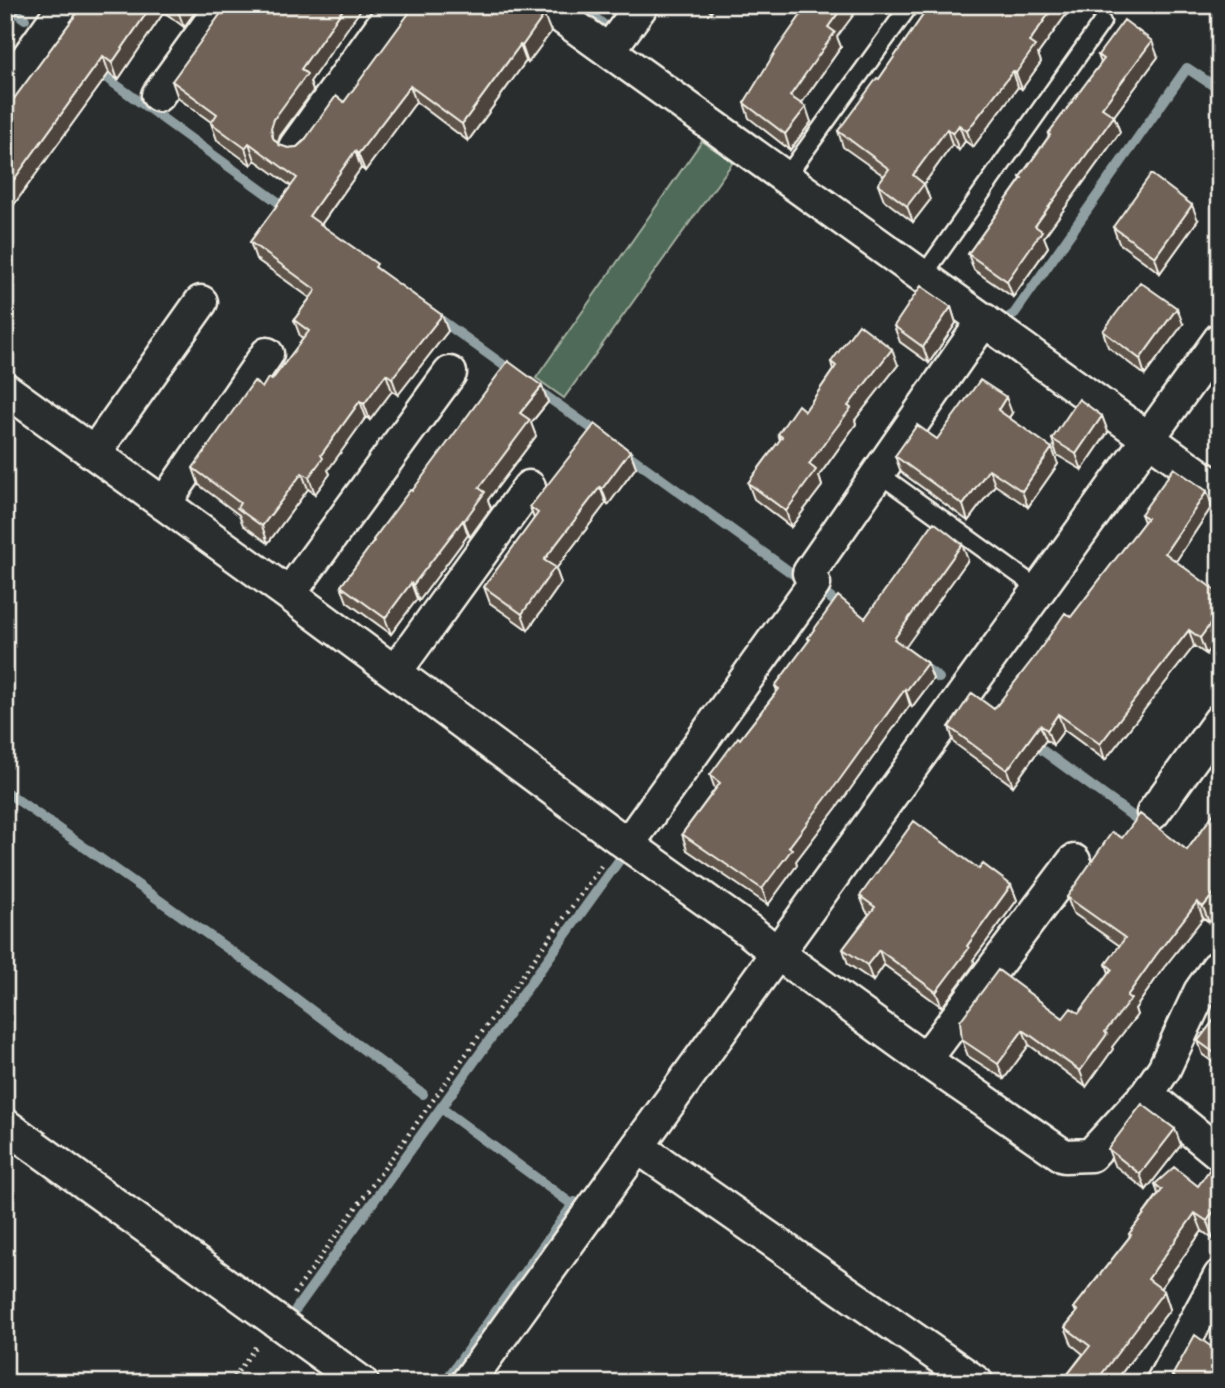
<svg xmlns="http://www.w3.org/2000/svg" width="1225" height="1388" font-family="Caveat,sans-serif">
  <rect width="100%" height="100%" fill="#2a2d2e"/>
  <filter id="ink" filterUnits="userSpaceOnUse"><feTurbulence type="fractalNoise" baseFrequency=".0143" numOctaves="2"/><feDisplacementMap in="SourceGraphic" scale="14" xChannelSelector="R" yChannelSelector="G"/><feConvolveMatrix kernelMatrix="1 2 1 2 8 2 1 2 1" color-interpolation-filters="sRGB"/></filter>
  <g filter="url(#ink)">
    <path fill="#506a58" stroke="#a2aea0" stroke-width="2" d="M702,141l31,21 -169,236 -28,-20z"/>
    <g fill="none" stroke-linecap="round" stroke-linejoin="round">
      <path stroke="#909fa2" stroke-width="10" d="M6,5l19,14
        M579,5l36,29
        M97,71l192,139
        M434,315l79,57
        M1006,319l8,-5 173,-246 33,22
        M536,389l65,46
        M624,452l173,125
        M816,587l26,20
        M919,663l20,15
        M1031,742l115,84
        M5,791l250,177 168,126
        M441,1108l132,97
        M296,1309l324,-450
        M444,1383l131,-181"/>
      <g stroke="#f4f1e8" stroke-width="21">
        <path id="service" d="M786,177l124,-172
          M923,276l179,-254
          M878,473l147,106"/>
      </g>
      <g stroke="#f4f1e8" stroke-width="37">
        <path id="minor" d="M545,5l675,485
          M609,50l33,-45
          M5,90l60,-85
          M158,95l65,-90
          M295,147l102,-142
          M5,389l284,205 331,245 131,93 26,21 148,107 139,96 27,-1 56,-61 17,-25 36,-77 17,-24
          M94,453l107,-151
          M164,504l103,-150
          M809,573l175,-253
          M289,594l161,-221
          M395,672l134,-185
          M1153,813l67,-93
          M628,844l186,-260
          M925,1060l149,-199
          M1147,1094l73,60
          M5,1125l357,258
          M638,1147l339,236
          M467,1383l753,-1044
          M1162,1383l58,-107"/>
      </g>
      <path stroke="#f4f1e8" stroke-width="4.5" stroke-dasharray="2 5" stroke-linecap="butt" d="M294,1294l307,-428
        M230,1383l26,-37"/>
      <use href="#service" stroke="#2a2d2e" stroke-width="16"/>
      <use href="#minor" stroke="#2a2d2e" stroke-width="32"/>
    </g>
    <path fill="#60544b" stroke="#f4f1e8" stroke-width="2" d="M83,5h117l-16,22 -20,-15 -46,68 -9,-7 -104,144v-106z
      M607,5h12l-4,6z
      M703,5h13l-5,7z
      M930,5h143l-35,49 3,8 -19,27 -4,-2 -45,60 -8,-6 -6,9 -7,-5 -28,39 6,16 -17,22 -29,-22 -6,-16 6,-8 -41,-29 -5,-16 41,-52z
      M551,32l-23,31 -2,-2 -58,80 -52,-39 -51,69 -4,-3 -40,57 58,45 69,61 -50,64 -6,-4 -22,29 -4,-3 -38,53 2,4 -15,20 -7,-5 -40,54 -25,-18 -4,-10 -40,-30 -6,-17 69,-80 10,-8 31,-41 -3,-3 -6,-16 16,-22 -54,-39 -6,-17 41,-56 -36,-26 -4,5 -34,-25 -6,-17v-1l-33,-24 -6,-17 138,1 3,9 -33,45 -3,8 2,1 9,3 9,-1 47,-45z
      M837,37l4,10 -40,57 10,18 -21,28 -41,-32 -5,-15z
      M1098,55l60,2 -44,59 6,16 -76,105 4,10 -35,50 -39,-27 -6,-16 53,-75 -1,-2 29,-41 -1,-2 53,-71z
      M1198,220l-38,53 -41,-30 -6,-16z
      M951,307l5,16 -27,40 -29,-21 -6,-16z
      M1183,324l-38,51 -37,-28 -5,-16z
      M831,362l67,3 -43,55 1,4 -37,52 3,10 -31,41 -37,-28 -6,-16 32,-43 -2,-6 27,-23 28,-41z
      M542,386l6,16 -17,21 5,13 -48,64 3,8 -21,29 -2,-2 -49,66 -2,-2 -26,35 -44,-32 -6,-16 32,-43v-3l39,-49z
      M1012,413l-3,5 49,46 -30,43 -33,-22 -27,36 -67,-49 -6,-16 42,-17z
      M1102,416l6,16 -26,38 -25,-15 -5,-16z
      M630,451l6,16 -28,38 -2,-2 -50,66 5,14 -33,47 -38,-27 -6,-16 50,-68 -4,-12z
      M1212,506l-36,55 30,93 -12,-8 -89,114 -41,-30 -11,15 -7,-5 -33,46 -59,-43 -5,-16 45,-18 77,-92 73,-95 -3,-8z
      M968,560l-63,87 22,16 6,16 -21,28 -2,-2 -66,93 -48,63 1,4 -29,40 -81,-55 -5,-16 33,-45 -5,-14 30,-36 37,-48 -2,-5 34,-45 -1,-3 57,-20z
      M1220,805v104l-11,13 -6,-4 -41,52 -27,39 2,6 -25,32 1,2 -27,38 -57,-42 -25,34 -36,-23 -6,-16 101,-22 16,-5 30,-40 -3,-9 14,-18 -47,-33 -6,-16 55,-59 65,12z
      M979,869l32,16 6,15 -44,60 2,3 -33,44 -58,-42 -11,16 -25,-17 -5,-15 26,-35 -3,-3 -6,-15z
      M1220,1012v55l-17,-12 -5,-14z
      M1181,1145l-35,45 -32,-25 -6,-16z
      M1220,1163v67l-7,9 -11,-8 -42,58 4,2 6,18 -56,74h-53l22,-29 -11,-9 -7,-18 11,-14 -2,-5 56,-72 -1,-2 29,-40 -3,-10 43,2z
      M1172,1376l48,7h-45z"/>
    <path fill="#4e453d" stroke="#f4f1e8" stroke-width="2" d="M152,5h10l2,7 -46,68 -6,-17z
      M182,5h18l-16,22 -6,-16z
      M346,5h18l-54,77 3,9 -33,45 -3,9 -4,-7 -2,-10 3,-9 27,-50z
      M613,5h6l-4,6z
      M709,5h7l-5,7z
      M844,5h17l-24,32 4,10 -45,64 -6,-15 38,-69z
      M1055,5h18l-35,49 3,8 -19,27 -6,-16 13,-31z
      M544,15l7,17 -23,31 -6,-17z
      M5,19l3,7 -3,5z
      M1152,41l6,16 -50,67 -6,-16z
      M520,45l6,16 -58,80 -6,-17z
      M103,56l6,17 -104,144v-25z
      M1013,71l5,16 -45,60 -6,-16z
      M410,86l6,16 -51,69 -7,-17z
      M806,107l5,15 -21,28 -5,-16z
      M1114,116l6,16 -76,105 4,10 -35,50 -6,-16 28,-55z
      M959,125l6,16 -6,9 -6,-16z
      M947,129l5,16 -28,39 6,16 -17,22 -6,-16 6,-31z
      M249,143l6,17 -4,5 -6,-17z
      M355,151l6,17 -46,65 -6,-17z
      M1192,205l6,15 -38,53 -5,-16z
      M951,307l5,16 -27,40 -6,-16z
      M1177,308l6,16 -38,51 -5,-16z
      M442,315l6,16 -50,64 -6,-17z
      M892,349l6,16 -43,55 1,4 -37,52 3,10 -31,41 -5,-16 23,-47 39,-58z
      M386,374l6,17 -22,29 -6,-16z
      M542,386l6,16 -17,21 5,13 -48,64 3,8 -21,29 -6,-16 15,-33 41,-75z
      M1006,397l6,16 -9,13 -5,-16z
      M360,401l6,16 -38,53 2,4 -15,20 -6,-17 12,-22z
      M1102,416l6,16 -26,38 -6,-16z
      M1052,448l6,16 -30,43 -6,-16z
      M630,451l6,16 -28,38 -6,-16z
      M989,469l6,16 -27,36 -5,-16z
      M302,473l6,16 -40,54 -6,-17z
      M600,487l6,16 -50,66 5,14 -33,47 -6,-16 22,-54z
      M1207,491l5,15 -41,63 -6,-16z
      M463,520l5,15 -49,66 -6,-16z
      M962,544l6,16 -68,95 -6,-16z
      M411,583l6,16 -26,35 -6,-16z
      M1220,611v23l-14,20 -6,-16z
      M1189,630l5,16 -89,114 -5,-16z
      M927,663l6,16 -21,28 -6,-16z
      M905,689l5,16 -66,93 -48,63 1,4 -29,40 -6,-16 27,-42z
      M1058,714l6,16 -11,15 -6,-15z
      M1040,725l6,15 -33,46 -6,-16z
      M1011,885l6,15 -44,60 2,3 -33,44 -6,-15 31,-46z
      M1220,886v23l-11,13 -6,-15z
      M1197,902l6,16 -41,52 -27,39 2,6 -25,32 1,2 -27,38 -6,-16 47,-75 29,-41z
      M879,950l5,15 -11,16 -6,-16z
      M1023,1030l6,15 -25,34 -6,-15z
      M1175,1129l6,16 -35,45 -6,-16z
      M1220,1202v28l-7,9 -6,-18z
      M1195,1213l7,18 -48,66 -6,-18z
      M1164,1291l6,18 -56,74h-20z"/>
    <path fill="#706257" stroke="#f4f1e8" stroke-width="2" d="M83,5h69l-40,58 -9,-7 -98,136v-81z
      M171,5h11l-4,6z
      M227,5h119l-45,64 6,5 -33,45 -3,9 2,10 6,7 9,3 9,-1 7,-6 32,-45 8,6 71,-97h116l13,10 -22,31 -2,-1 -58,79 -52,-38 -52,68 -3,-3 -46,65 68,48 -2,3 67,48 -50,63 -6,-4 -22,30 -4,-3 -39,54 2,3 -14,19 -7,-4 -40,53 -25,-18 3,-5 -47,-35 61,-87 8,7 6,-10 4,2 37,-49 -15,-11 22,-30 -66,-48 47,-64 -48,-35 -4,5 -34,-25 6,-9 -45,-33z
      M808,5h36l-16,22 7,5 -45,64 16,11 -21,27 -41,-31 33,-54z
      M930,5h125l-26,37 6,4 -19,27 -3,-2 -46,60 -8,-6 -6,9 -6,-5 -34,46 11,9 -17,22 -29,-22 11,-15 -51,-38 39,-53 2,1z
      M1124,20l28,21 -50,67 12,8 -79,110 7,5 -35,50 -39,-27 54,-76 -2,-1 30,-42 -2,-1 56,-75 -6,-4z
      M1151,174l41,31 -37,52 -42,-30z
      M1140,282l37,26 -37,51 -37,-28z
      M921,286l30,21 -28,40 -29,-21z
      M859,324l33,25 -44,57 3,2 -42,56 7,6 -30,41 -38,-28 34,-46 -4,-3 20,-29 7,6 31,-45 -5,-4z
      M508,361l34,25 -22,27 10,7 -51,68 6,4 -21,29 -1,-1 -50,65 -2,-2 -26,35 -44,-32 33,-45 -1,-1 37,-50 2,1z
      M980,380l26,17 -8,13 54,38 -30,43 -33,-22 -26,36 -68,-49 22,-31 20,14z
      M1079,399l23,17 -26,38 -24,-15z
      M595,424l35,27 -28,38 -2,-2 -56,73 11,7 -33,47 -38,-27 54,-74 -8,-6z
      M1174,468l33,23 -42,62 55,41v17l-20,27 -11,-8 -89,114 -42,-30 -11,16 -7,-5 -33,45 -58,-43 23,-34 22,16 42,-54 29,-42 6,4 76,-99 -6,-4z
      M934,522l28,22 -68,95 33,24 -21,28 -1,-2 -67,93 -49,65 3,2 -30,40 -80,-55 38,-51 -10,-8 28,-38 2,2 39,-50 -4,-3 35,-47 -2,-1 30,-42 27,22z
      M1220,805v81l-17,21 -6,-5 -41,53 -29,41 4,3 -26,33 2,2 -27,37 -57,-41 -25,34 -36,-24 -2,-19 38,-51 65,48 8,-10 8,5 33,-44 -6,-5 19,-26 -58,-41 45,-65 10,6 18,-24 47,36z
      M914,821l65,48 4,-5 28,21 -44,61 2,2 -33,44 -57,-42 -12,15 -24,-16 32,-42 -15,-11z
      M1220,1012v45l-22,-16z
      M1142,1104l33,25 -35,45 -32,-25z
      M1216,1160l4,3v39l-13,19 -12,-8 -47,66 16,12 -69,92h-34l29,-37 -25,-19 13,-16 -4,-3 57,-73 -2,-1 33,-44 -7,-6 19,-17 24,19z
      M1195,1335l25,18v30h-38l-10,-7z"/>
  </g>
  <rect width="1225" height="1388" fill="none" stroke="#2a2d2e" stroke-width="28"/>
  <rect x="14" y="14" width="1197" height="1360" fill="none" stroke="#f4f1e8" stroke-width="2.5" filter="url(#ink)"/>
</svg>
